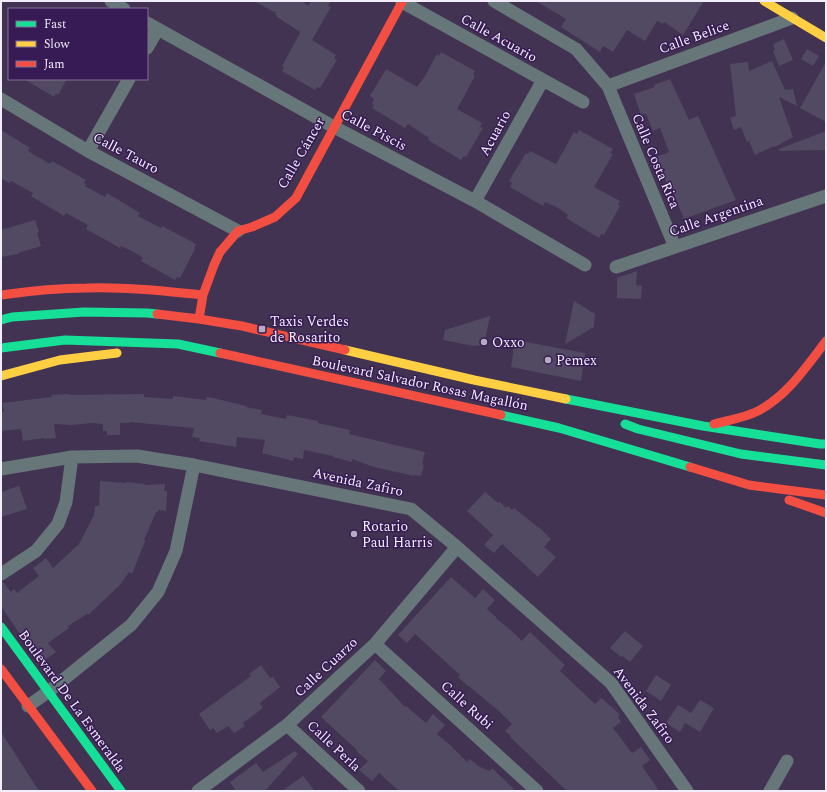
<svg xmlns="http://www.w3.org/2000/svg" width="827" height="792" font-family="Spectral,serif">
  <rect width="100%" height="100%" fill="#423353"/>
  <path fill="#514a62" d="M254,1h48l6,5 3,-5h20l-3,5 3,1 -19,33 24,15 -2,3 3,2 -17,28 -3,-1 -2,3 -33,-19 2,-3 -2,-2 18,-33v-1l-23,-15v-1l-2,-2 1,-1z
    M536,1h168l-21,34 -19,-13 -1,2 -6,-3 -12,20 -18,-11 -14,22 -10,-6 -3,6 -39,-25 5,-8z
    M784,39l9,21 -14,6 -6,-15 2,-1 -2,-6z
    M807,49l12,7 -6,10 -12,-7z
    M441,52l34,19 -2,4 2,1 -18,33 25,14 -2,4 3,1 -17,29 -2,-1 -3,4 -33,-20 1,-2 -21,-14 -3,4 -33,-20 2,-3 -2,-2 2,-4 -4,-3 16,-27 31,18 8,-11 12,-22 2,2z
    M772,61l13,29 8,-1 4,17 -18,-9 14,40 -18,10 -1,-1 -19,9 -6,-14 -2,1 -6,-15 -7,3 -4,-12 6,-2 -6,-52 18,-2 1,9z
    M826,62v60l-26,-14z
    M24,79h43l-9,16 -2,-2 -2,4z
    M670,79l19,41 9,-4 38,84 -52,19 -11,-27 -2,1 -15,-36 13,-5 -9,-24 -7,3 -7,-17 -5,1 -7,-21 21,-7 -1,-2z
    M1,130l29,18 -2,3 22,13 2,-3 34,19 -2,3 2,1 -1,2 20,11 2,-4 33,20 -2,3 23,12 1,-2 34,18 -2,5h1l-15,29 -3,-1 -2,3 -34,-19 2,-3 -11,-7 -11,-5 -1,2 -34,-19 2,-4 -22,-12 -2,3 -33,-20 2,-3 -22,-12 -2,2 -8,-5z
    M579,130l34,19 -3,4 3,1 -19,33 26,14 -2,4 2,1 -16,29 -3,-1 -2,4 -33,-20 2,-3 -10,-7 -13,-6 -2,4 -33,-19 2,-4 -3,-2 17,-28 2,1 2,-3 26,13 18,-32 3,2z
    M826,131v19l-47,1v-2z
    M35,220l4,12 -2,1 4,13 -23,7v1l-17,3v-27z
    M637,271l-1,14 6,1 -1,13 -24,-1v-20z
    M574,301l21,13 -1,13 -29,17z
    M490,316l-6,29 -11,1 -30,-6 2,-10z
    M515,340l70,13 -4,28 -70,-14z
    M69,394v1l75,-1v3l29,2v-3l33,4 1,-3 6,1 33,8v1l16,3 -1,4 25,5 1,-4 31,6v2l32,7 -1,4 76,18 -3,12 2,1 -3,11 -7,-1v1l-40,-9 -22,-8v3l-19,-5v-1l-29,-6 -1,9 -9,-2 -1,4 -31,-8 3,-13 -28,-3 -1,10 -37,-6 1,-3 -8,-1 2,-9 -65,-6v1h-9v12h-13v-4h-4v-7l-12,-1 -19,2 -18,-1 2,14 -12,1v-1l-21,3 -2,-12 -20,2v-19h3l-2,-9 50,-6 -1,-2z
    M100,481l26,2v-1l19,2v1l20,-1 -1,7h3l-1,20 -8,-1v2h-2l-12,28 1,1 -13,33 -3,-2 -10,14 -31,29 -1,-1 -19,12 1,2 -21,15 8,9 -15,11 -24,-33 -16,-24v-24h2l8,10 3,-3 3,4 22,-17 -6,-8 13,-10 7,10 26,-24 15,-29 1,-9h4z
    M19,486l8,23 -26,8v-25z
    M485,492l13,11 2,-1 6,6 2,-2 4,4 2,-2 25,20v-1l12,12 -7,8 12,10 -18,20 -36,-33 -8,9 -10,-8 9,-10 -26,-24z
    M451,577l24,21 8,-9 12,11 -8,9 9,8v1l19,16 7,7 8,-9 35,33 -5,6 17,16 18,17 6,-6 12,10 7,7 -2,2 3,5 -8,6 19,25 9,-6 9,13 -8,6 17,25h-92l-57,-54 1,-1 -6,-5 7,-7 -11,-11 -32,-27v1l-11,-10 2,-2 -45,-41 -8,9 -9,-8z
    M625,631l18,15 -13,16 -8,-6 -1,1 -11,-9z
    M375,660l11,11 -7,8 26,28 1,-1 20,17 7,-9 12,11 -8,9 12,10 18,18 3,-3 10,8 10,4 2,-3 24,23h-117l-20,-18 -7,8 -13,-11 9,-9 -12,-10 1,-1 -36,-33z
    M261,665l9,13 3,-1 7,10 -20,16 3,5 -20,15 2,3 -11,7 -6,-7 -11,7 -4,-5 -3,2 -11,-16 52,-38 -2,-2z
    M656,675l15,10 -10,16 -15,-10z
    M700,700l14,8 -14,24 -15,-9 -5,9 -14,-9 12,-18 13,8z
    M1,732l15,23 23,36h-38z
    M295,751l3,3 -33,37h-29l-6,-9 26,-19 7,9z
    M303,776l12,15h-33z"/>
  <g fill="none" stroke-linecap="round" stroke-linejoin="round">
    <path stroke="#677678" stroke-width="13" d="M111,1l13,8
      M494,1l82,48 32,37 67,161
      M402,2l181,100
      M147,23l187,104 141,74 110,64
      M147,48l11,-19
      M608,86l184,-68
      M1,99l87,52 150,80
      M88,151l41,-72
      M475,201l68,-121
      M616,267l210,-71
      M1,469l71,-12 65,-1 57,9 217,44 46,38 154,136 76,108
      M1,574l35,-23 22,-27 8,-22 6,-45
      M375,644l162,147
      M28,706l20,-14 83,-67 27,-33 18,-41 18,-86
      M287,725l72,66
      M198,791l89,-66 88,-81 82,-97
      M770,791l17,-30"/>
    <path stroke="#16e098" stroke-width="9" d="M1,320l11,-3 72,-5 63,1 10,1
      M1,348l64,-8 113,4 42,9
      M566,399l137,27 117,18h6
      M501,415l58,13 131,39
      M625,424l13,5 103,25 85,11
      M1,627l120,164"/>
    <path stroke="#ffcf43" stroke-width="9" d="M764,1l62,37
      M345,350l129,30 92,19
      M1,376l59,-16 57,-7"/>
    <path stroke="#f24e42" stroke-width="9" d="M1,295c28,-4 57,-7 86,-7 39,-1 77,3 116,7
      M157,314l42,5 43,7 103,24
      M199,319l4,-24 11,-30 6,-13 18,-21 14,-4 23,-10 21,-19 106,-196 -1,-1
      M220,353l281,62
      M714,424c15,-4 30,-6 44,-13 29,-15 49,-45 68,-70
      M690,467l59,18 77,10
      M789,500l37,13
      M1,669l91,122"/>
  </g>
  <g fill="#b4acc0" stroke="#371b54" stroke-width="1.5">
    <rect x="258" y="325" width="8" height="8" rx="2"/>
    <circle cx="484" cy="342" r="4"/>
    <circle cx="548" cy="360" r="4"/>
    <circle cx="354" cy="534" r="4"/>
  </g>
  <g text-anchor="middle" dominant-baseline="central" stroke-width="3" stroke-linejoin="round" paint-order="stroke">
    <g font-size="14" fill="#f2edfb" stroke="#371b54">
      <text transform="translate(694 37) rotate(-20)">Calle Belice</text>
      <text transform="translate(499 38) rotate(29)">Calle Acuario</text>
      <text transform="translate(374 130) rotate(28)">Calle Piscis</text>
      <text transform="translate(495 133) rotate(-61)">Acuario</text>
      <text transform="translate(126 153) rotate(28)">Calle Tauro</text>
      <text transform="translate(301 153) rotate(-60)">Calle Cáncer</text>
      <text transform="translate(656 161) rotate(67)">Calle Costa Rica</text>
      <text transform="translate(716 216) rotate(-19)">Calle Argentina</text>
      <text transform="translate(420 383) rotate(12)">Boulevard Salvador Rosas Magallón</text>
      <text transform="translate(358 482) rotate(12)">Avenida Zafiro</text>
      <text transform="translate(326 667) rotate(-43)">Calle Cuarzo</text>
      <text transform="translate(72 701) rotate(54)">Boulevard De La Esmeralda</text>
      <text transform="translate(467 705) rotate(42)">Calle Rubi</text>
      <text transform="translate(644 705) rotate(53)">Avenida Zafiro</text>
      <text transform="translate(334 746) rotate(43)">Calle Perla</text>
    </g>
    <g font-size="14" fill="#f2edfb" stroke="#371b54" text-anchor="start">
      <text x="270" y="321">Taxis Verdes<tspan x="270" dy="16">de Rosarito</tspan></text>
      <text x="492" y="342">Oxxo</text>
      <text x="556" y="360">Pemex</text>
      <text x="362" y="526">Rotario<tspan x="362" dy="16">Paul Harris</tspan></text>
    </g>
  </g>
  <rect width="827" height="792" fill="none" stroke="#f2edfb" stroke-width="4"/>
  <rect x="8" y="8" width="140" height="72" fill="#371b54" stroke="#826f97"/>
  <rect x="16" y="21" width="20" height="6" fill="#16e098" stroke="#826f97"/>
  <text x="44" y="28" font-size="12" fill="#f2edfb">Fast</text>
  <rect x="16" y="41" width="20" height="6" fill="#ffcf43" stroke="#826f97"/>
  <text x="44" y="48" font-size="12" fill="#f2edfb">Slow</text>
  <rect x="16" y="61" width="20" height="6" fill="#f24e42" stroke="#826f97"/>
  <text x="44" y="68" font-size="12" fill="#f2edfb">Jam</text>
</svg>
